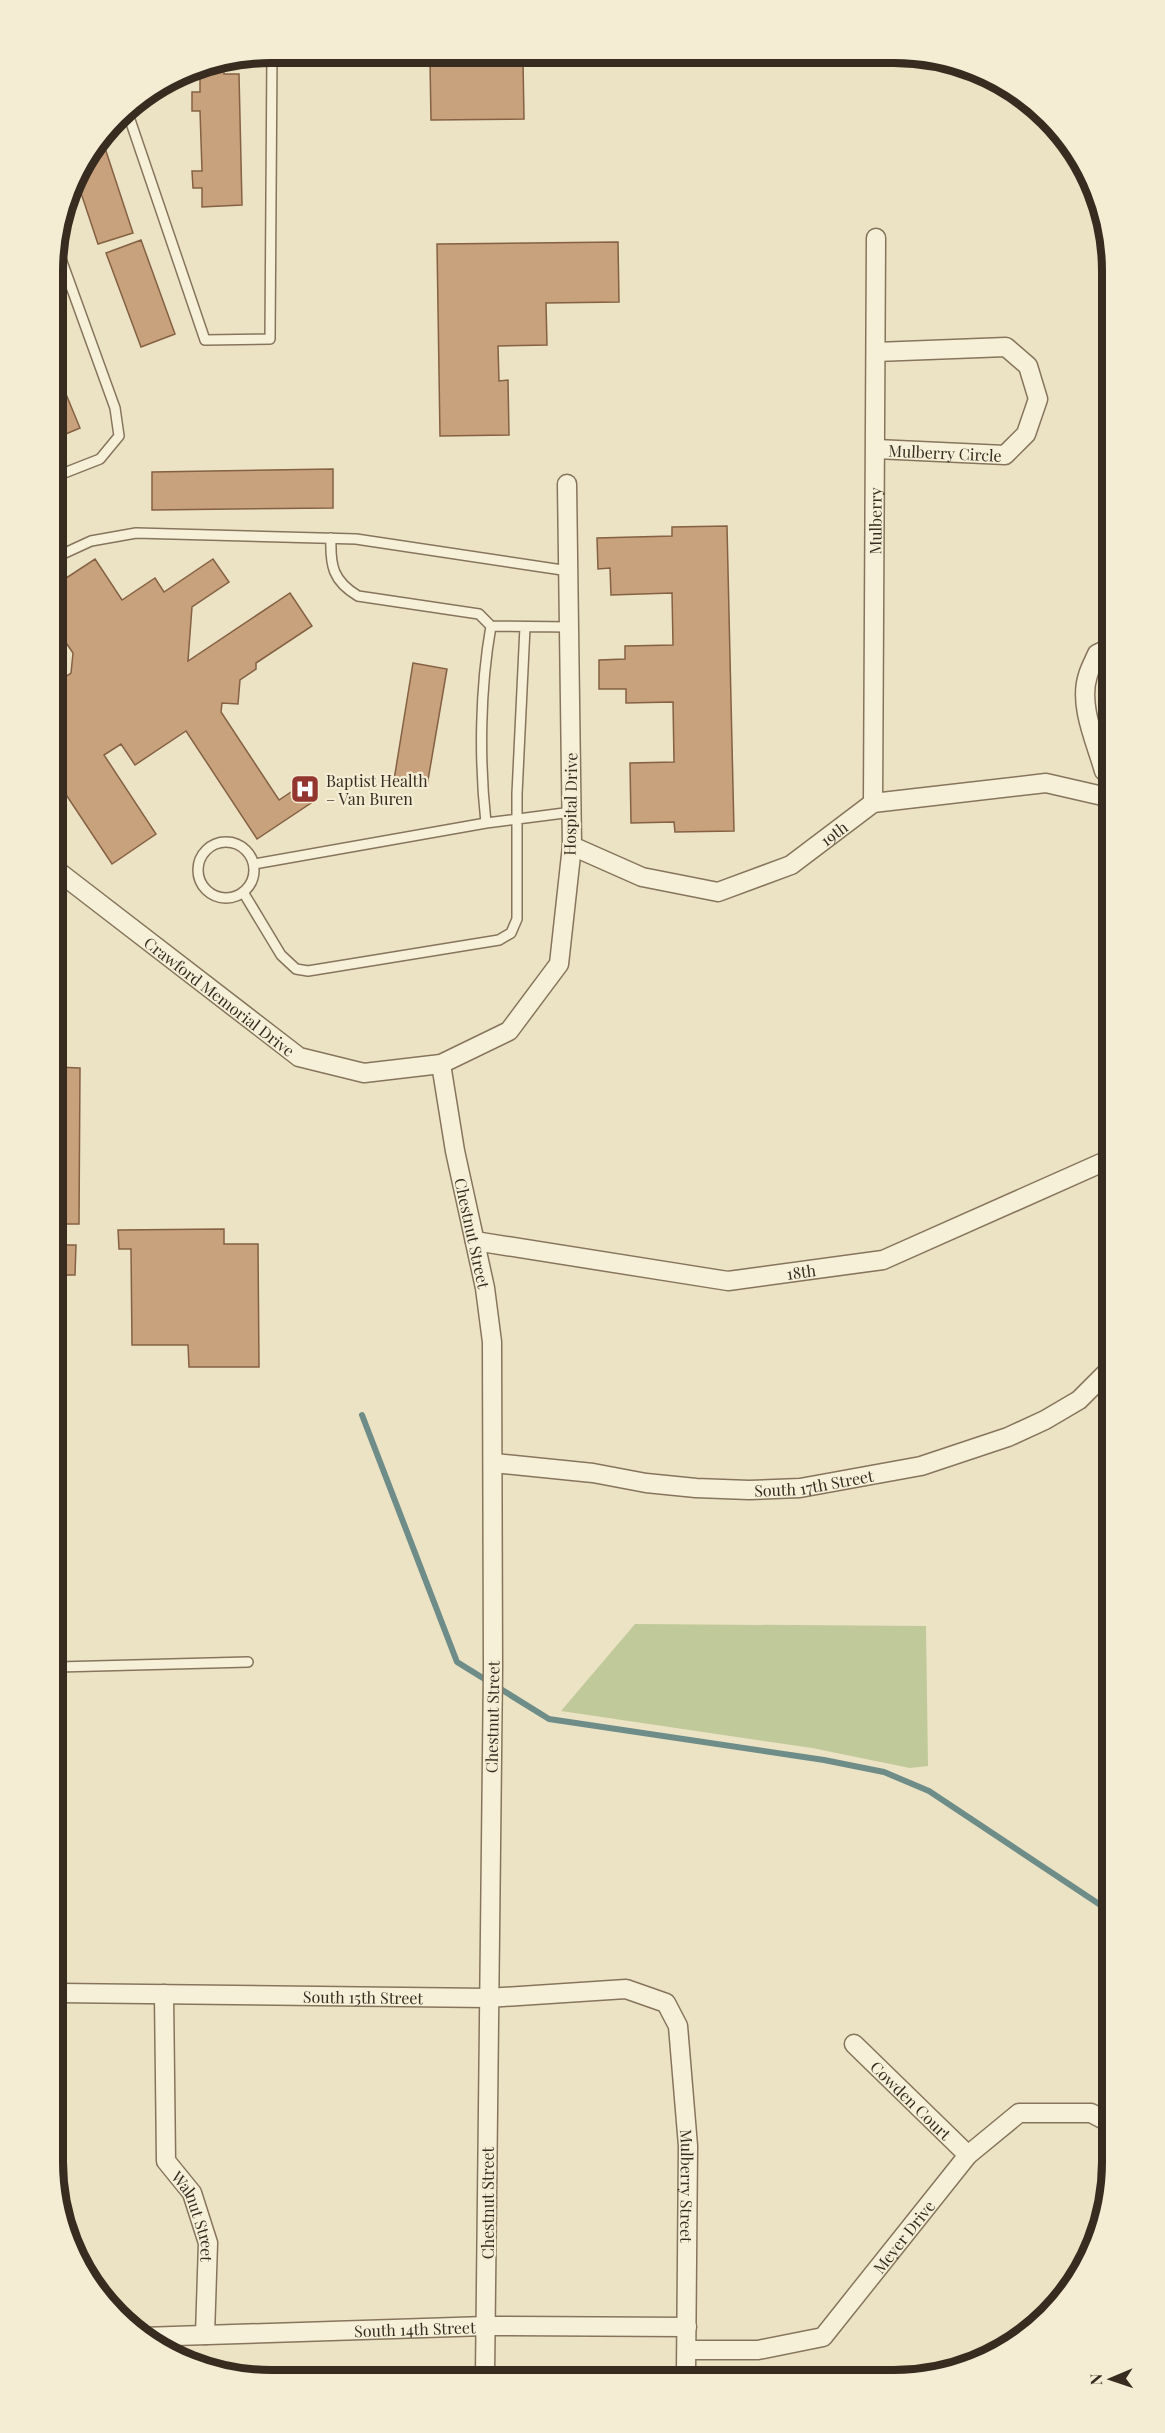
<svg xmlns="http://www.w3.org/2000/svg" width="1165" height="2433" font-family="'Playfair Display',serif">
  <rect width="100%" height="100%" fill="#ece3c5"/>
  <path fill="#c0c999" d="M635,1624l291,2 2,140 -18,2 -98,-20 -251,-37z"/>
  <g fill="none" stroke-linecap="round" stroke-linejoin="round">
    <path stroke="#6e8d88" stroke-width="6" d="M362,1415l95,247 92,57 275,41 60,12 45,19 182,121"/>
  </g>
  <path fill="#c8a17d" stroke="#846143" stroke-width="1.5" d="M523,61l1,58 -93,1 -1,-58z
    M223,62l1,12h15l3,131 -40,2v-19h-9l-1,-17h10l-2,-60h-8v-19h8v-13l-21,1 -1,-5 10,-6z
    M102,139l31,94 -35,11 -23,-69z
    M141,240l34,94 -34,13 -35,-94z
    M618,242l1,60 -73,1 1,42 -49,1 1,35 9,-1 1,55 -69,1 -3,-192z
    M61,382l19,46 -26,11 -1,-54z
    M333,469v39l-181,2v-38z
    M727,526l7,305 -59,1 -1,-10 -43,1 -1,-60 44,-1 -1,-60 -47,1v-14h-27v-29l26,-1v-13l48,-1 -1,-52 -61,2 -1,-27 -12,1 -1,-31 75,-2v-9z
    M95,559l27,41 33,-22 9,14 49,-33 16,23 -37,25 -4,54 102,-68 22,33 -56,37v6l-16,11 -2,24 -16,-1 -1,9 58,88 21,-14 11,17 -54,36 -71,-108 -51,34 -14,-21 -17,11 52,79 -44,30 -57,-86v-94l16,-11 2,-20 -19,-28v-39z
    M413,663l34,6 -20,117 -33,-6z
    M56,1067l24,1 -1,156h-23z
    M224,1229v15h34l1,123h-70l-1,-22h-56l-1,-96h-12l-1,-19z
    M57,1245h19l-1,30h-18z"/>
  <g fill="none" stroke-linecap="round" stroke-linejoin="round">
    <g stroke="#86755c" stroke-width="12">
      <path id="lane" d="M126,108l79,232 65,-1 2,-286
        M54,477l46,-18 19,-23 -4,-28 -59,-163
        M331,538c-1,28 2,43 27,58l121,18 12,12 79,1
        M54,558l37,-17 45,-8 220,6 213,32
        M486,823c-7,-63 -6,-135 5,-197
        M198 870a28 28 0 1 1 56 0a28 28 0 1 1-56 0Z
        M254,864l232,-41 86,-11
        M243,892l38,63 15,14 12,2 191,-31 12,-7 6,-14v-125l8,-167
        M58,1667l190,-5"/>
    </g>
    <g stroke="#86755c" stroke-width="21">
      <g id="street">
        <path id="s1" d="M876,449l129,6 21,-21 12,-35 -10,-33 -22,-19 -130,5"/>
        <path d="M1107,649l-10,5c-3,7 -7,14 -9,21 -10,30 8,67 16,96l3,2"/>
        <path id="s2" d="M873,803l3,-565"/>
        <path id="s3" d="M572,846l70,31 76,15 73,-27 82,-62 173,-20 61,14"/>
        <path id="s4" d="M55,869l244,188 65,16 77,-9 68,-33 50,-67 13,-118 -5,-362"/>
        <path id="s5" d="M441,1064l14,87 30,137 7,54 1,327 -8,706"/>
        <path id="s6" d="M475,1241l253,40 155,-21 225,-100"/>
        <path id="s7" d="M494,1463l99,10 53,10 50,5 53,2 51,-2 121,-22 87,-29 37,-17 34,-20 30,-30"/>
        <path id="s8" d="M59,1993l429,5 138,-9 40,14 12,23 10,120 -2,228"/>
        <path id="s9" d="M164,1994l2,167 26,32 16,50 -3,92"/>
        <path id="s10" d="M854,2044l114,111"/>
        <path id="s11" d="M143,2337l343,-11 201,1"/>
        <path id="s12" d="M687,2350h71l65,-13 145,-182 51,-42h72l21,11"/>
      </g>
    </g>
    <use href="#lane" stroke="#f7f0d8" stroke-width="9"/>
    <use href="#street" stroke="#f7f0d8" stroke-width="18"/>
  </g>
  <defs>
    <g id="hospital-square" transform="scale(1.5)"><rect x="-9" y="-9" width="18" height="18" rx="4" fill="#92362f" stroke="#f4edd4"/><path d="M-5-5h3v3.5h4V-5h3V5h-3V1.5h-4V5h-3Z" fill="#fff"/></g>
  </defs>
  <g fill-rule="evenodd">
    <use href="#hospital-square" x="305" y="789"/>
  </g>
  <g text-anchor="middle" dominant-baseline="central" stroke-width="4.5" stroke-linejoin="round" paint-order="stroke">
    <g font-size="16" fill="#372c1f" stroke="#f4edd4">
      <text stroke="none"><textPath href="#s1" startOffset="69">Mulberry Circle</textPath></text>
      <text stroke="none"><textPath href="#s2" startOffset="282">Mulberry</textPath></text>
      <text transform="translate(570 804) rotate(-89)">Hospital Drive</text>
      <text stroke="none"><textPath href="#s3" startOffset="285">19th</textPath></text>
      <text stroke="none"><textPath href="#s4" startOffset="208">Crawford Memorial Drive</textPath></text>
      <text stroke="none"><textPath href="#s5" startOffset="172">Chestnut Street</textPath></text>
      <text stroke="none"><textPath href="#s6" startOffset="330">18th</textPath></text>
      <text stroke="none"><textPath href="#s7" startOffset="322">South 17th Street</textPath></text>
      <text transform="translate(492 1717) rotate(-89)">Chestnut Street</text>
      <text stroke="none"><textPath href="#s8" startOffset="304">South 15th Street</textPath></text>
      <text stroke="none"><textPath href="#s10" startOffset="80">Cowden Court</textPath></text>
      <text stroke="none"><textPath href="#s8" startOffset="796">Mulberry Street</textPath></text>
      <text transform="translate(487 2203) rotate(-90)">Chestnut Street</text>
      <text stroke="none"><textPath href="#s9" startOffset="231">Walnut Street</textPath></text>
      <text stroke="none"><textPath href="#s12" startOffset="266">Meyer Drive</textPath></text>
      <text stroke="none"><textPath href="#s11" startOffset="272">South 14th Street</textPath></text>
    </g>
    <g font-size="16" fill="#372c1f" stroke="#f4edd4" text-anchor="start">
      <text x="326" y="780">Baptist Health<tspan x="326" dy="18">– Van Buren</tspan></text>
    </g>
  </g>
  <path d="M0 0H1165V2433H0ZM271 63H894A208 208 0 0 1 1102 271V2162A208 208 0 0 1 894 2370H271A208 208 0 0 1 63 2162V271A208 208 0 0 1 271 63Z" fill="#f4edd4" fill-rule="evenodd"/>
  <path fill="none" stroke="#372c1f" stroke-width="8" d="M271 63H894A208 208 0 0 1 1102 271V2162A208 208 0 0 1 894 2370H271A208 208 0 0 1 63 2162V271A208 208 0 0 1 271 63Z"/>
  <g transform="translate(1111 2379) rotate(268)" stroke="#f4edd4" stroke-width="4.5" paint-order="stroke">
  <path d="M0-4.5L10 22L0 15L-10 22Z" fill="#372c1f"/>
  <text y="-9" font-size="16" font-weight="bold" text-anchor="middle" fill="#372c1f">N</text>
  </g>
</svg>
